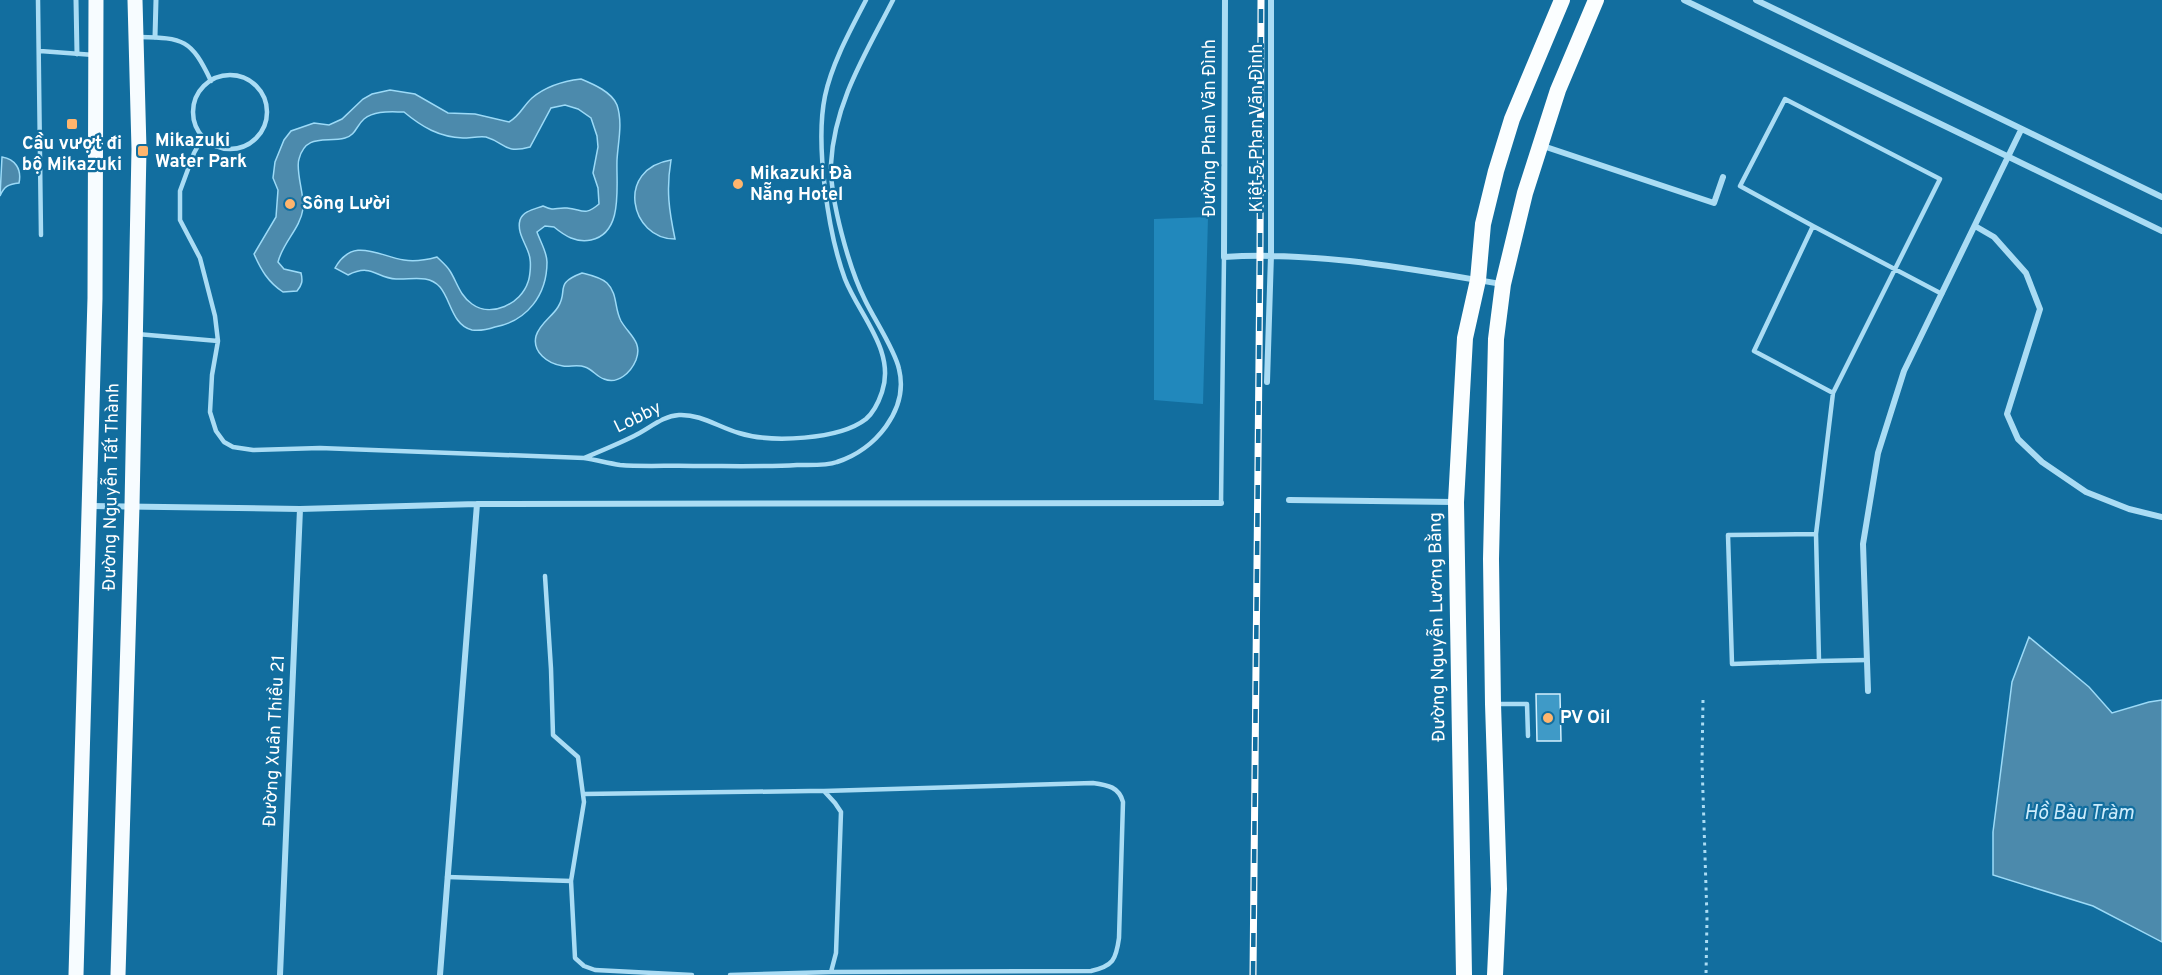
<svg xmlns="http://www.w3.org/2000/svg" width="2162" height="975" font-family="Overpass,sans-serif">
  <rect width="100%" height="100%" fill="#126e9f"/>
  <path fill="#2188bc" d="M1208,217l-5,187 -49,-4v-181z"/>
  <path fill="#4c8aac" stroke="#9cdaf7" stroke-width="1.5" d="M581,79c12,5 31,13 36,26 6,18 1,37 0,55 -1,26 7,73 -26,80 -15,3 -26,-4 -37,-13l-9,-1 -8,6c3,9 10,20 10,30 0,33 -20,59 -52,65 -6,2 -16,4 -23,3 -20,-5 -21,-30 -32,-43 -12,-13 -29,-7 -44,-8 -20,-1 -24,-16 -48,-4l-13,-7c18,-32 43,-12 69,-8 11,2 22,0 33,-3 4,4 10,9 13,14 7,11 10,25 22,33 19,14 49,0 56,-22 2,-5 3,-17 2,-23 -1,-12 -14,-25 -10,-39 3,-9 15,-11 23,-14 13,6 12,1 24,2 15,1 17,9 32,-4l-1,-16 -5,-15 5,-26 -1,-11 -6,-18 -13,-9 -13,-4 -14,3 -21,39c-26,7 -24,-4 -44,-10 -7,-1 -16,1 -23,1 -24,-1 -41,-11 -59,-26 -13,0 -29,-2 -40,7 -8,7 -8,16 -19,19 -19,5 -39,-5 -46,21 -4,11 6,38 4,50 -3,20 -20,33 -25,53l6,7 17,4c2,8 1,12 -4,18l-14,1c-15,-10 -22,-22 -29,-38l22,-37 2,-27 -5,-12 2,-16 9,-22 7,-9 23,-8 15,2 13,-6 21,-20 9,-5 18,-4 25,4 33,19 27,1 34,8c11,-6 14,-16 23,-24 14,-12 32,-17 49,-19z
    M2,157c13,2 20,12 17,26 -10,1 -15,3 -19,13z
    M671,160c-5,30 -2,50 4,79 -45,0 -60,-70 -4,-79z
    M582,273c8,2 18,4 25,10 11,11 7,25 14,38 8,14 22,21 15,39 -5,12 -18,25 -32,19 -7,-2 -12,-10 -19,-12 -7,-3 -15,0 -22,-1 -15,-2 -31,-14 -27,-30 4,-13 16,-19 22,-29 11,-17 -5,-23 24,-34z
    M2029,637l60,50 23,26 37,-11 13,-2v242l-69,-36 -100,-31v-43l19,-150z"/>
  <path fill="#3f9ac7" stroke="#d3f0fe" stroke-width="1.5" d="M1536,694h24l1,47h-24z"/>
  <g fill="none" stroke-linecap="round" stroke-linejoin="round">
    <path stroke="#aadcf4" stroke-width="3" stroke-dasharray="3 4.5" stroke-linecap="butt" d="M1703,700l-1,63 5,155 -1,57"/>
    <path stroke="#aadcf4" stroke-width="4.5" d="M38,0l3,235
      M139,37c45,1 52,2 72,44
      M40,51l54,4
      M193 112a37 37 0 1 1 74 0a37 37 0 1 1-74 0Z
      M203,137l-9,16 -14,38v29l20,38 15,58 3,25 -6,34 -2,37 6,19 8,11 9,5 20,3 67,-2 264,10c12,2 24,5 36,7 25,2 52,0 77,1 33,0 67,1 100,-1 12,0 29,1 40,-3 38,-12 72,-52 62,-93 -4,-19 -25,-50 -34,-69 -16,-32 -35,-100 -34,-136 3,-61 35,-111 62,-164
      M1813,226l129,68
      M137,334l81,7
      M584,458c17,-7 34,-14 50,-22 15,-7 28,-20 45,-21 22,-1 39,12 60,18 32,10 100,7 127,-14 8,-7 13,-18 16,-27 14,-41 -23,-77 -37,-113 -17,-46 -30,-135 -20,-183 7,-33 26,-67 41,-96
      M1221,503l3,-246
      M1816,534l3,127 -87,3 -4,-129 88,-1 17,-141 107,-214 -155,-80 -45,87 73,40 -59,125 79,42
      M1819,661l48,-1
      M1495,704h32l1,32
      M824,791l269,-8c15,2 26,4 30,19l-4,136c-3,22 -6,28 -28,33l-260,1
      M583,794l227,-3h14l11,12 6,9 -5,141 -5,19 -101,3
      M447,877l124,4 13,-79 -6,-45 -25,-22 -2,-66 -6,-93
      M571,881l4,77 9,8 11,4 97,5"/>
    <path stroke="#aadcf4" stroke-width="5" d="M76,0l1,54
      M155,37l1,-37"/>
    <path stroke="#aadcf4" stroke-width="6" d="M1225,0l-1,257c92,-6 186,12 277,27
      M1684,0l478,231
      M1756,0l406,197
      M1540,145l174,58 9,-26
      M1975,226l19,11 32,36 14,36 -33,105 11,25 24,23 44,30 43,17 33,8
      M1267,382l4,-127v-255
      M1289,500l165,2
      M90,506l210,3 177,-5 744,-1
      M1868,691l-5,-147 15,-91 26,-82 117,-241
      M280,975l20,-466
      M440,975l37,-471"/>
    <path stroke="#f7fcff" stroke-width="15" d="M76,975l19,-677 1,-298
      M118,975l14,-469 7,-357 -4,-149"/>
    <path stroke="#fbfeff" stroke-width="16" d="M1464,975l-8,-473 9,-164 13,-58 5,-56 13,-53 16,-52 50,-119
      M1495,975l4,-86 -6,-185 -2,-145 5,-220 7,-55 22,-91 33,-103 38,-90"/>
    <g stroke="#fff" stroke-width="7">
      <path id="rail" d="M1253,975l7,-720 1,-255"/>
    </g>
    <use href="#rail" stroke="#126e9f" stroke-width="4.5" stroke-dasharray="14" stroke-linecap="butt"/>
  </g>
  <g fill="#ffb56d" stroke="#126e9f" stroke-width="2">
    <rect x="66" y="118" width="12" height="12" rx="3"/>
    <rect x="137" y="145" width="12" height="12" rx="3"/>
    <circle cx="738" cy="184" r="6"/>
    <circle cx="290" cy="204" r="6"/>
    <circle cx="1548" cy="718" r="6"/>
  </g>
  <g text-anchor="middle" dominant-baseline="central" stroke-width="4.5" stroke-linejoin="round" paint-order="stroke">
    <g font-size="18" fill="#fff" stroke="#126e9f">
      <text transform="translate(1210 128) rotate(-90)">Đường Phan Văn Đình</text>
      <text transform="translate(1257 128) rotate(-90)">Kiệt 5 Phan Văn Đình</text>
      <text transform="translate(638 418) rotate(-26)">Lobby</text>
      <text transform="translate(112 487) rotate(-89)">Đường Nguyễn Tất Thành</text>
      <text transform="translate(1438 627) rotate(-91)">Đường Nguyễn Lương Bằng</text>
      <text transform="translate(275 741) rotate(-87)">Đường Xuân Thiều 21</text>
    </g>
    <g font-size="18" font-weight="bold" fill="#fff" stroke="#126e9f" text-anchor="start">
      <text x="155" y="141">Mikazuki<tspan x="155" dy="21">Water Park</tspan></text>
      <text x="72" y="144" text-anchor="middle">Cầu vượt đi<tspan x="72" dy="21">bộ Mikazuki</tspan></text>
      <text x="750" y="174">Mikazuki Đà<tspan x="750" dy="21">Nẵng Hotel</tspan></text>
      <text x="302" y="204">Sông Lười</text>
      <text x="1560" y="718">PV Oil</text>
    </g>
    <g font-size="20" font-style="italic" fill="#cdecfc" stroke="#126e9f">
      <text x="2079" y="814">Hồ Bàu Tràm</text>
    </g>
  </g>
</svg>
